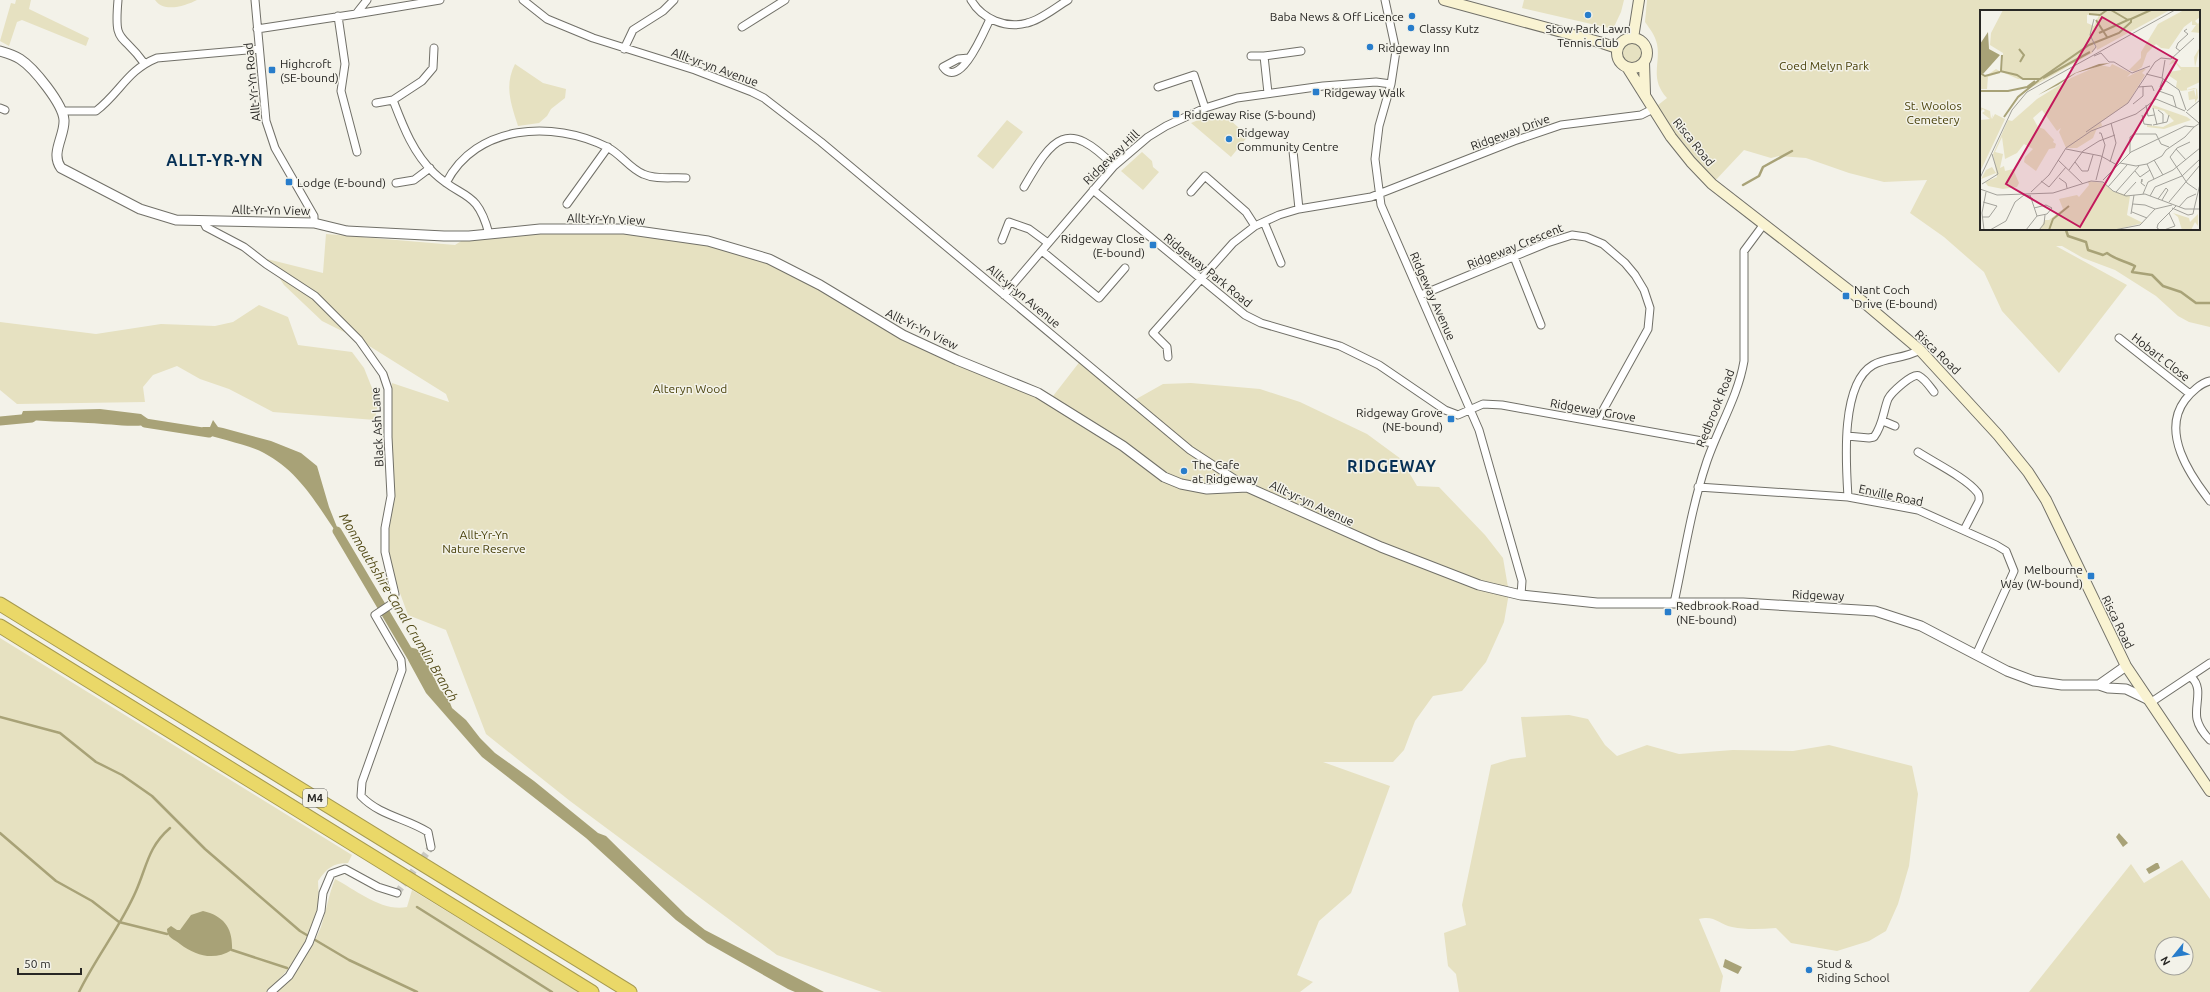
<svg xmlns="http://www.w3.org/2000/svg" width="2210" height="992" font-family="Ubuntu,sans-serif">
  <rect width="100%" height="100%" fill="#f3f2e9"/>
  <path fill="#e6e1c1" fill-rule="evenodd" d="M16,0h15l-2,9 60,29 -3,8 -64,-26 -5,2 -8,24 -9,-5 11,-38 4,1z
    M155,0h42c-12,6 -33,13 -42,0z
    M1524,0h100l-3,12 -8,17 -91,-21z
    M1647,0h563v327l-21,-5 -11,-6 -22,-20 -41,-26 -32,-12 -21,-12h-6l71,39 -68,88 -57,-62 -18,-39 -40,-35 -34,-24 17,-33 -43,2 -35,-9 -43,-15 -27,-2 -8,2 -27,-8 -32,34 -59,-75 14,-11c-18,-20 -6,-34 -10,-54 -2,-9 -7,-15 -12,-22zM1981,11h218v218h-218z
    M1620 53a11 11 0 1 1 22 0a11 11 0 1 1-22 0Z
    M515,64l28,19 23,6 -1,9 -14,11 -4,7 -8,7 -21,3c-7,-22 -14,-40 -3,-62z
    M1220,111l28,25 -17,21 -40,-34z
    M1007,120l16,12 -30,37 -16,-13z
    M1142,152l10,9 1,6 6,5 -16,18 -22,-19z
    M624,229l84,12 61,18 86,49 195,92 31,-40 50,42 32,-18 28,-1 69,6 40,13 67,32 34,25 16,27 22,1 46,48 18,23 6,35 -5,29 -18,40 -24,29 -29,5 -18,25 -11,29 -11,12h-70l67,24 -39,107 -32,28 -22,54 16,7 -13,10h-418l-105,-37 -207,-154 -84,-67 -40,-104 -38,-15 -23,-63 6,-56 -3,-59 4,-54 57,19 -3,-8 -88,-55 -36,-18 -38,-36 -17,-26 56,14 3,-39 129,11 14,-9z
    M259,305l29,12 10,28 54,7 12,16 14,35 -3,17 -102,-8 -44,-23 -29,-10 -23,-13 -24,9 -10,12 2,15 -128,2 -17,-14v-68l96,12 65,-10 54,2 18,-4z
    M0,638l352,217 -4,8c-15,0 -21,5 -30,18l1,22 -10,33 -15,27 -27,29h-267z
    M1569,715l19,4 17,26 12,11 30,-11 32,9 54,-4 60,1 36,-6 83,21 6,28 -9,72 -11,38 -12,27 -17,10 -32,10 -46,-8 -15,-15c-15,1 -29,2 -44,-1 -14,-3 -17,-12 -33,-8l24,57 -3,16h-261l-3,-18 -8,-8 -4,-33 22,-8 -4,-20 29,-140 20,-6 15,-2 -5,-40z
    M2182,860l28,39v93h-181l102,-128 13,19zM2162,944h24v24h-24z
    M335,879c21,11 47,33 72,28l5,-17 167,102h-305c20,-18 37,-40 47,-65 5,-16 8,-33 14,-48z"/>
  <path fill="#a8a277" d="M100,409l41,5 14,10c-24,4 -43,0 -67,-1 -23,-2 -45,-1 -68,-4l3,-8z
    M213,420l5,7 5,1 48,13 30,12 16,13 12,41 14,35c-24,-33 -41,-69 -79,-89 -19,-10 -45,-13 -66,-22l5,-4h7z
    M405,646l20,5 -1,5 16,34 7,5 5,13 14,12 14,18 15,15 39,28 64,52 8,3 80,79 19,15 119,62h-29l-7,-3 -81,-46 -31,-23 -90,-82 -104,-81 -56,-64 -18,-33z
    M2119,833l9,10 -5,4 -7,-10z
    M2156,863h2l2,5 -11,6 -3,-5z
    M203,911c21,5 30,17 29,39 -18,11 -36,6 -52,-6 -6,-5 -13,-6 -13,-15l4,-3 6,4h3l11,-15z
    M1725,959l17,8 -4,7 -15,-7z"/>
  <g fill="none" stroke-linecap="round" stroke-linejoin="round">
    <path stroke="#a8a277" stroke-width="2.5" d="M1743,185l16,-9 4,-9 29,-16
      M2066,230l2,6 18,6 2,8 15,5 4,-2c9,7 18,8 28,13l-3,6 20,3 11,11 18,6 15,11h14
      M0,717l60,16 36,29 26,13 30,21 53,53 95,82 49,29 68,32
      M0,833l56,48 36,20 27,21 48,12
      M417,907l135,85
      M232,950l55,18
      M79,992c17,-35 42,-66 57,-101 11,-25 12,-44 34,-63"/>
    <path stroke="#a8a277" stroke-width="9" d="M0,421l32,-3
      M145,423l64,10
      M337,531l74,125"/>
    <path stroke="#cac9c2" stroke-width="7" stroke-dasharray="7 3.5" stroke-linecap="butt" d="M397,893l34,-46"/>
    <g stroke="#717068" stroke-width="9">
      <path id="minor" d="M118,0c-4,46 3,31 26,63
        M255,0l11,121 9,27 39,68v7
        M523,0l24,19 46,19 102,32 57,22 12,6 57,44 369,308 57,37
        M971,0c11,19 35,29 56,23 14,-3 29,-16 41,-23
        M1385,0l11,51 -5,33 -12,42 -4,33 6,46 98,225 43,151 -1,14
        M356,14l84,-14
        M338,16l7,48 -4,27 16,61
        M742,27l43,-27
        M257,29l99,-15 11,-14
        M434,48l-1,20 -11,13 -29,19c10,26 20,53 41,73 28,27 43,15 55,61
        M624,49l9,-19 30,-19 11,-11
        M1251,56h13l4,37
        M1264,56l37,-5
        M969,58l-11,1 -15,8c17,24 42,-38 47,-48
        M1158,87l36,-12 11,33
        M376,103l17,-3
        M0,108l5,2
        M63,111h33c24,-18 31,-41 61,-53l102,-9
        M1293,151l6,58
        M396,183l18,-3 16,-12
        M446,183c30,-59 107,-63 161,-36 14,7 22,21 36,27 13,6 29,3 43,4
        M1024,187c29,-50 43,-69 90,-21
        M1093,190l152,125 16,8 79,23 39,19 66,45 13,5 25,-11 19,1 211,38
        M1191,192l14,-16 41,36 9,14
        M567,204l41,-57
        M203,221l3,6 38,20 22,17 49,32 44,44 24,34 5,15v48l3,59 -6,32v24l10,42 -2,9 -18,12 26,45 1,10 -40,112 -1,14c19,20 45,22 67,36l3,15
        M1264,222l17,41
        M1002,240l7,-18 20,7 19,14
        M1042,251l57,47 26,-30
        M1514,257l27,68
        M1004,295l110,-129 34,-29 18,-11 39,-18 32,-10 86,-12 53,-4 15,2
        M1421,295l126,-52 25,-8 14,2 17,7 22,19 10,12 9,15 6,18 -2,21 -51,92
        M2119,338l71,56
        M1168,357l-1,-10 -14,-14 80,-90 22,-17 24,-11 20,-6 72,-12 143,-56 47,-16 80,-10 12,-6
        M2210,381c-9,2 -19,11 -25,19 -24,32 4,74 25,101
        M1883,421l12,5
        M1847,436l22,2 5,-1c9,-12 9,-25 14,-38 3,-6 25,-27 31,-23 6,3 11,11 15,16
        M1918,452c17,11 48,26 59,40 3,3 2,6 2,9l-15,29
        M1698,487l150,10 70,13 78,35 10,6 8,20 -38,84
        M1848,497c-2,-33 -8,-113 25,-132 14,-8 31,-6 47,-15
        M1674,603c10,-46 17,-94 32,-139 11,-34 32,-67 38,-103v-110l20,-27
        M2191,677c13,11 3,28 6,42 2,9 7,15 13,21
        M2150,703l60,-40
        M271,992l18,-16 20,-33 12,-32 2,-18 8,-19 14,-5 33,18 19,6"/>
    </g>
    <g stroke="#717068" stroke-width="11">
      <path id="tertiary" d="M0,51c7,2 14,4 20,8 14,9 43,45 44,61 1,16 -14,33 -3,48l79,41 36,11 138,3 33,8 97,5h25l71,-7h84l84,12 61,18 51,26 83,50 54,25 81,33 85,53 41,31 17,7 26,5 40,-2 134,60 98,38 42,10 76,8h146l132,8 46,15 86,45 27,10 28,4h37l9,3 18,1 21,10
        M2099,685l27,-19"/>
    </g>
    <g stroke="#717068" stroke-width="12">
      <path id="secondary" d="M1444,0l155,42 18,6
        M1617 53a15 15 0 1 1 30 0a15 15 0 1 1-30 0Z
        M1633,38l6,-38
        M1644,62l1,32
        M1627,67l44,70 20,25 21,22 143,111 65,55 78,85 30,37 18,28 80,166 84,125"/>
    </g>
    <g stroke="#a69a50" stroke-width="15">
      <path id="motorway" d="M0,604l630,388
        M0,626l592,366"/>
    </g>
    <use href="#minor" stroke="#fff" stroke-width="7"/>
    <use href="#tertiary" stroke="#fff" stroke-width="9"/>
    <use href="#secondary" stroke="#f9f3d2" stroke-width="10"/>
    <use href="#motorway" stroke="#ead868" stroke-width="13"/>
  </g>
  <g fill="#287dcb" stroke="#f3f2e9" stroke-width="1.5">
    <circle cx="1588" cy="15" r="4"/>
    <circle cx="1412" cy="16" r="4"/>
    <circle cx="1411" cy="28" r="4"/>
    <circle cx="1370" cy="47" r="4"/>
    <rect x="268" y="66" width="8" height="8" rx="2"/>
    <rect x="1312" y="88" width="8" height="8" rx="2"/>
    <rect x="1172" y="110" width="8" height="8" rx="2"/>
    <circle cx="1229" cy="139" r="4"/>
    <rect x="285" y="178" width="8" height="8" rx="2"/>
    <rect x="1149" y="241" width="8" height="8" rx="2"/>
    <rect x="1842" y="292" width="8" height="8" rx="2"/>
    <rect x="1447" y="415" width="8" height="8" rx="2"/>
    <circle cx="1184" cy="471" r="4"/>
    <rect x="2087" y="572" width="8" height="8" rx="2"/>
    <rect x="1664" y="608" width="8" height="8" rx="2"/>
    <circle cx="1809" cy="970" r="4"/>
  </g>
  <g text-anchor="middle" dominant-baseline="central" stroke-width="3" stroke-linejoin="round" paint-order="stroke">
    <rect fill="#f3f2e9" stroke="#65645f" stroke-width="1" x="303" y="789" width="24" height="18" rx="3"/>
    <g font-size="11" font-weight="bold" fill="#282724">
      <text x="315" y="798">M4</text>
    </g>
    <g font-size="12" fill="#282724" stroke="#f3f2e9" text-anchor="start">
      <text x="1404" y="16" text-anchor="end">Baba News &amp; Off Licence</text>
      <text x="1419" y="28">Classy Kutz</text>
      <text x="1588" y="28" text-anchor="middle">Stow Park Lawn<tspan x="1588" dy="14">Tennis Club</tspan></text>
      <text x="1378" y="47">Ridgeway Inn</text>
      <text x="280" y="63">Highcroft<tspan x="280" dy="14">(SE-bound)</tspan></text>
      <text x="1324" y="92">Ridgeway Walk</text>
      <text x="1184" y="114">Ridgeway Rise (S-bound)</text>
      <text x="1237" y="132">Ridgeway<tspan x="1237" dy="14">Community Centre</tspan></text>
      <text x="297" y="182">Lodge (E-bound)</text>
      <text x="1145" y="238" text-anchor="end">Ridgeway Close<tspan x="1145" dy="14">(E-bound)</tspan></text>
      <text x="1854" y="289">Nant Coch<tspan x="1854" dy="14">Drive (E-bound)</tspan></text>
      <text x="1443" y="412" text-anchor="end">Ridgeway Grove<tspan x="1443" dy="14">(NE-bound)</tspan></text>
      <text x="1192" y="464">The Cafe<tspan x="1192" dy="14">at Ridgeway</tspan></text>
      <text x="2083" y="569" text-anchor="end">Melbourne<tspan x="2083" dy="14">Way (W-bound)</tspan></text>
      <text x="1676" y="605">Redbrook Road<tspan x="1676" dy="14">(NE-bound)</tspan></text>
      <text x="1817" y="963">Stud &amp;<tspan x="1817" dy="14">Riding School</tspan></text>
    </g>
    <g font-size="12" fill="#49410a" stroke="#f3f2e9">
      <text x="1824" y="65">Coed Melyn Park</text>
      <text x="1933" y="105">St. Woolos<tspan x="1933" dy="14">Cemetery</tspan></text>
      <text x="690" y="388">Alteryn Wood</text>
      <text x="484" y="534">Allt-Yr-Yn<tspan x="484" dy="14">Nature Reserve</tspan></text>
    </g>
    <g font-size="12" fill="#282724" stroke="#f3f2e9">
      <text transform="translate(715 67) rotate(20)">Allt-yr-yn Avenue</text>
      <text transform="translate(252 82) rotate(-96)">Allt-Yr-Yn Road</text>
      <text transform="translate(1510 132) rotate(-20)">Ridgeway Drive</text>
      <text transform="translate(1694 142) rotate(51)">Risca Road</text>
      <text transform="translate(1111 157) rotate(-44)">Ridgeway Hill</text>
      <text transform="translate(271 210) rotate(1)">Allt-Yr-Yn View</text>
      <text transform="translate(606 219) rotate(2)">Allt-Yr-Yn View</text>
      <text transform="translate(1515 246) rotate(-22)">Ridgeway Crescent</text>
      <text transform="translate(1208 270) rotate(39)">Ridgeway Park Road</text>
      <text transform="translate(1024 296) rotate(40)">Allt-yr-yn Avenue</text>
      <text transform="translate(1433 296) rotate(66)">Ridgeway Avenue</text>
      <text transform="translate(922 329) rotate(26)">Allt-Yr-Yn View</text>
      <text transform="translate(1938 352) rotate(44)">Risca Road</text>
      <text transform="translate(2161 357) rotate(38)">Hobart Close</text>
      <text transform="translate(1715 408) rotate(-68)">Redbrook Road</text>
      <text transform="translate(1593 410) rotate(10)">Ridgeway Grove</text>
      <text transform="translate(377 427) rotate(-93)">Black Ash Lane</text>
      <text transform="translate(1891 495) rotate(12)">Enville Road</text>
      <text transform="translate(1312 503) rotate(25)">Allt-yr-yn Avenue</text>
      <text transform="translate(1818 595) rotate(2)">Ridgeway</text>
      <text transform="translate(2118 622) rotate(64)">Risca Road</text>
    </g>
    <g font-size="13" font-style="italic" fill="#504814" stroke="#f3f2e9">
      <text transform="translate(399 607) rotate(59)">Monmouthshire Canal Crumlin Branch</text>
    </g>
    <g font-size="16" font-weight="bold" letter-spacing="1" fill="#063055" stroke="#f3f2e9">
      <text x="215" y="160">ALLT-YR-YN</text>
      <text x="1392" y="466">RIDGEWAY</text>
    </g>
  </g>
  <g transform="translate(1980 10)">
    <rect width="220" height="220" fill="#f3f2e9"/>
    <path d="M23,0h167l-73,40 -1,-4 -4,-3 4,5 -4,5 -67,38 13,-11 -20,-1 -16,-7 1,-19 -13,-8 1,-12zM111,4l8,1 -5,11 -7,-3v-8zM204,0h16v7l-5,4 3,3 2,-3v12l-9,-1 5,-7h-4v-4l-8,6 -15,22 -8,-1 -5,-4 -9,9 -5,14 -7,5 -6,-2 12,-12v-6l17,-28zM220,37l-5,20h5v15l-13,6v2l7,-2 3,1 1,9 -3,5v-4l-6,1 -1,-8 6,-2 2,7v-8l-15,2 -5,-4 1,-6 -9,-6 1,-3 12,-2 -6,-8 -6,3 4,-6 8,8h14l-1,-10zM132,54l19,9 -4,4 16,-8h3l-4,4 3,2 -17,28 -27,19 1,4 -5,2 -4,10 -16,10h-11l-7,-16 2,-4 -4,3 -15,-21 -9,8 5,9 6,2 10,11 -1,2 3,2 -1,4 -6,1 -13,22 -12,-9 1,-5 8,-8 -9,-5 -7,9 -12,6 -3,-22 -7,15 8,2 -3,14 4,-2 1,5 8,-2 6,14 -2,4 -14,2 -15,-3 -3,-4 12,-5 -4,-23 15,-34 4,1 25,-22 34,-21 29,-13 10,2zM16,59l5,3 -13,5 -1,12h-7v-15l6,2zM173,95l34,12 4,3 -27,9 -17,-2v-2l16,2 11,-6 -10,-10 -12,-3zM0,97l10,4 1,8 2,-5 -1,5 3,-5 10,5 -25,53v-52l10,-1 -8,-6 3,-2 -2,-2 -2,2zM12,157l4,6 -15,6 5,-9zM108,171l15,2 10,8 17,5 -3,19 16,8 -29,7h-75l6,-10h4l14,-11 -4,-10 18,-4 2,2 10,-12zM193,203l16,5 1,4 8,-8v12l-3,-4 -4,8h-9l-4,-13z" fill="#e6e1c1" fill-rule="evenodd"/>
    <path d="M8,22l1,17 11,6 -17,19 -3,-2v-28zM130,53l-34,10 -18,12 -20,10 37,-22 24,-9z" fill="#a8a277"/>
    <path fill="none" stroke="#a8a277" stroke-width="2" d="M131,0l17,10M109,4l11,1 7,-5M116,10l11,17M119,23l31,-14M39,39l5,6 -4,7M20,61l17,4 6,4h17l49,-34 30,-12 12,-11v-3l20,-9M21,61l1,-16M0,63l5,3 15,-4M63,68l47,-26M0,81h28l19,-4 8,-6M24,107l14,-20 21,-17M69,220l4,-11 16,-13"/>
    <path fill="none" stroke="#a2a19a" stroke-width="1" d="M200,41l-4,-3 2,-5 10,-9 -4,-3 3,-2M112,42l4,-5 -6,-12 4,-16M114,46l7,-3 8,9h5l18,11 18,-7M166,64l16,4 17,12 7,20M182,68l3,-18M158,77l14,-1 2,5M182,80l-2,-3 3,-8M179,81l14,5 3,11M153,94l10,-8v-10M166,95l2,11 6,-1M173,98l4,17M178,100l5,4v9M207,101l13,-11M206,102l13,11M162,105l2,9 8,1M173,115l14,-3 2,-7M106,122l42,-29 27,-41 6,-4 10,1 23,-21M210,132l-13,6 -7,9 17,26 10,7M86,139l35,7 16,9M196,139l10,11M150,143v-16l4,-3h22l5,10 8,3M78,150l25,24M174,150l9,15M95,152l7,9h6l5,-16M130,152l6,-19 -5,-20M140,153l16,3 11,-2 15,-8 4,-6 19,-13 9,-10M167,154l7,15M89,160l14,-19 16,-10 16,-6M155,161l5,6 10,-7M0,168l32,-68 15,-18 148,-82M79,168l7,5 1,5M116,170l9,-35 -4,-12h-2M123,170l28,-28 54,-26 9,1 6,-4M61,171l8,6 17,-20M123,172l10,9 13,5 19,-2 40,15h15M162,172v-3l-1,4 4,3M2,174l16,-10 -6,-20M128,177l19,-22M0,179l17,6 56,-2 38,-12 12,1M51,182l18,-17 17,-27 25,-17 45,-17 20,-15 29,12M136,182l23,-26M163,184l5,-12 25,-12 27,-22M144,185l12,-13M170,186l5,-9 27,-11 18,-17M178,189l8,-11M182,190l6,-10 -2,-2M189,192l31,-37M153,194l12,1 10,4M199,197l8,-9 9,-4M54,198l12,-3 6,3 -5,6 -10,2M192,198l16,7 5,-1 1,-5M214,199l6,-25M152,202l15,6M151,204l3,-19M2,207h7l8,-11 -14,-4M4,220l-2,-17 4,-21M10,220l16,-9 9,-19 9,-7 6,1M46,220l11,-14 -7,-21M59,220l5,-6 1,-9M134,220l26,-5 15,-16 17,-4M180,220l-3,-2 1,-4 18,-18M184,220l11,-4 -6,-13"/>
    <path fill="#c2185b" fill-opacity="0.15" stroke="#c2185b" stroke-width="2" d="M122,7l75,43 -97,167 -74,-43z"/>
    <rect width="220" height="220" fill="none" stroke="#282724" stroke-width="2"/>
  </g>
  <g transform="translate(2174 956) rotate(240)"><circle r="19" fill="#f3f2e9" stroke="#a2a19a"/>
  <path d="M0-3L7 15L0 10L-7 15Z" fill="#287dcb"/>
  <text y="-6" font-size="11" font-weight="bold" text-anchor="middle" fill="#282724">N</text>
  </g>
  <path d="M18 968v6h63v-6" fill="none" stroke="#282724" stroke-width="2"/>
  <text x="24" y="968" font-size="12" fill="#282724" stroke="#f3f2e9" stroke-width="3" paint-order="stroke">50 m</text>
</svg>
